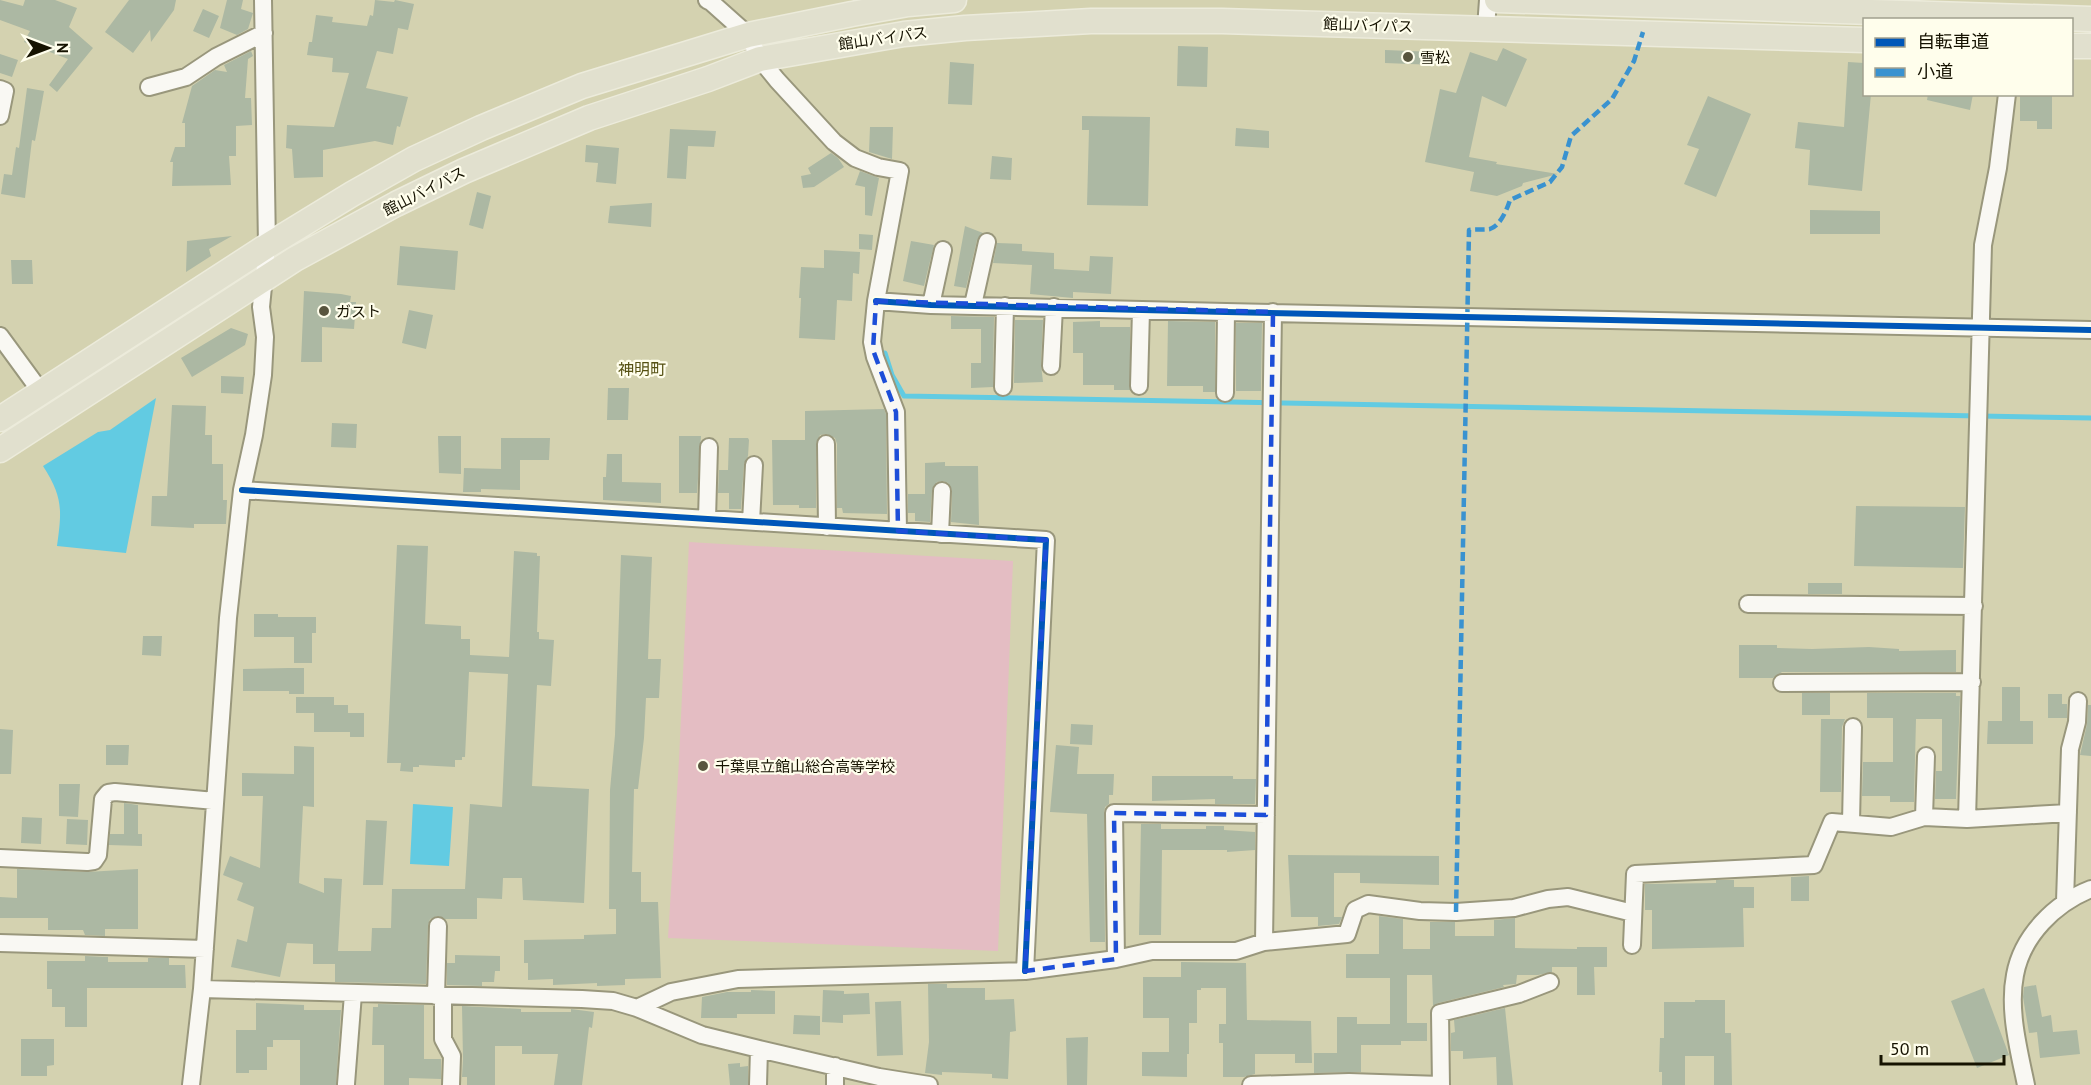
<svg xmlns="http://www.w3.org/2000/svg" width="2091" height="1085" font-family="'PT Sans','Noto Sans JP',sans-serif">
  <rect width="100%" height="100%" fill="#d4d2b0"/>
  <path fill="#e4bdc3" d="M689,542l324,19 -15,390 -330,-13 11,-178z"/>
  <path fill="#62cbe2" d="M156,398l-30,155 -69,-7c5,-36 6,-49 -14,-80l55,-34 12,-2z
    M413,804l40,3 -4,59 -39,-2z"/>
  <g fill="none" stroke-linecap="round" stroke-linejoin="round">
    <path stroke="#62cbe2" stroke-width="5" d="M880,353h5l7,22 12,21 1187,22"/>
  </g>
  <path fill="#acb8a3" d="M0,0l23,6 2,-6h30l22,8 -8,19 24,21 -36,44 -8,-7 19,-26 -44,-17 6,-11 -30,-11z
    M129,0h47l-2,10 -23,32 -1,-12 -17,23 -28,-21z
    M227,0h16l-2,9 12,4 -5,16 -11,6 -17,-7z
    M375,0l19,2 1,-2 19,4 -6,26 -10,-2 -5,26 -16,-3 -11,37 42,9 -8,30 -3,-1 -4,19 -18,-4 -52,9v27l-29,1 -2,-29 -6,-1 1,-23 47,2 15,-54 -17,-1 1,-14 -26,-3 2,-13h3l4,-27 17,2 -1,5 35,4 3,-11 3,1z
    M203,9l16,7 -10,22 -16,-7z
    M1178,46l30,1 -1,40 -30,-1z
    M1503,48l24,11 -21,48 -24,-11 -13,61 28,5 -1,2 62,10 -35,9 -1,3 -25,10 -27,-5 4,-19 -49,-10 15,-73 16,4 14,-41 27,9z
    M1385,50l50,2v13l-50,-2z
    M251,51l2,5 -5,3 -3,39h6l1,27 -16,1v30h-7l2,29 -59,1 1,-24h-3l5,-15h10v-24h-3l10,-37 23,-16 12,2 -3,-7z
    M0,54l18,6 -6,17 -12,-4z
    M950,62l24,2 -2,41 -24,-1z
    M1848,62l16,1v31h7l-9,97 -54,-6 2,-35 -15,-2 3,-26 46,5z
    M27,88l17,3 -9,50 -3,-1 -7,58 -24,-4 3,-20 8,1 4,-28 3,1z
    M1928,94h45l-3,16 -43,-10z
    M2020,94h32v35h-15v-8h-17z
    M1708,96l43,18 -35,83 -32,-13 15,-35 -12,-4z
    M1082,116l68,1 -2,89 -61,-1 2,-75h-7z
    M870,127h23l-1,32 -23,-7z
    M1236,128l33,3v17l-34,-2z
    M670,129l46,2 -2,16 -26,-1 -2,33 -19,-1z
    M586,145l33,3 -3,36 -20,-2 2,-19 -13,-1z
    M831,153l7,5 6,9 -30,20 -11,1 -2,-12 10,-2 -3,-6z
    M992,156l20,2 -1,22 -21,-1z
    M860,171l19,7 -7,38 -7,-1v-28l-10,-2z
    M477,192l14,4 -8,33 -14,-4z
    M652,203l-1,24 -43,-4 2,-17z
    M1810,210l70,1v23h-70z
    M965,226l18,7 -6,7 -11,48 -12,-2z
    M859,234l14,1 -1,15 -13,-1z
    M232,236l-23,13 2,7 -25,16 1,-31z
    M911,241l23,4 -10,41 -21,-5z
    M997,243l25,1v7l32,2v16l35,2 1,-15 23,1 -2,37 -38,-2v6l-43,-4 2,-29 -39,-2z
    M400,246l58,5 -3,39 -58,-5z
    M824,250l36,2 -1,22 -6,-1 -1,28 -15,-1 -2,40 -36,-2 2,-40h-2l2,-31 23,1z
    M11,260h21l1,24h-21z
    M304,291l37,3 10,2 -1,6h6l-2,27 -32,-2v35h-21z
    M409,310l24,5 -7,34 -24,-6z
    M951,316l43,1 -1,70 -22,1v-25h10v-34h-30z
    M1015,320h28l-2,45 2,17 -29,1z
    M1100,321v6h30v63h-16v-5h-31v-32h-10v-31z
    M1168,321l47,1v70h-12v-6h-36z
    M1236,323h26l-1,68h-25z
    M231,328l17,6 -3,11 -53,32 -11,-19z
    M221,376l23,1 -1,17 -22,-1z
    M608,388h21l-1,32h-21z
    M172,405l34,1 -1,29h7v29h11v36h4l-1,24h-32v4l-43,-2 1,-30h15z
    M884,409l2,5 1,100 -44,-1 -1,-5h-5v-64l-2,-6 -9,-4 -6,1 -4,9v64h-17v-3h-26l-1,-65h33v-29z
    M332,423l25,1 -1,24 -25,-1z
    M438,436h23v38l-22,-1z
    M679,436h22l-4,57h-18z
    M501,438h49l-1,22h-29v30l-39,-1v3h-18l1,-24 37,1z
    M729,438h19l1,2 -1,16 -4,8 -3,45h-12v-16h-11l1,-23h9z
    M607,454h15v28l39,1v20l-58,-3v-23h3z
    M945,462v4h33l1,59 -28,-3 1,-31 -4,-8 -5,-2 -6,1 -5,8 -2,32 -15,-1v-8h-7v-19h17v-31z
    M1856,506l109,1 -2,61 -109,-2z
    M397,545l31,1 -3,78 36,2v13h9v16l39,2 5,-106 23,2v3h3l-3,76h2v7l15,1 -3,46 -14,-1 -5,101 57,3 -5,114 -61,-3 -1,-22h-19l-1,21 -25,-1v21h-32l-7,-3 -8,3 -2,7 -2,58 -91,-2v-18h-22v-20l-26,-1 -7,34 -49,-10 6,-28 10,3 7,-35 -17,-7 6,-17 -20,-8 7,-19 30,12 3,-72h-21v-23l52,1v-28l20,1v60l-11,-1 -4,77 25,10v-15l18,1 -4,72h33l1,-23h19l1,-39h73l5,-85 32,3 6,-133 -39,-2 -4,85h-3v3h-7v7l-36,-2v2h-6v5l-13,-1 1,-8h-14z
    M621,555l31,2 -4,102h13l-2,39h-13l-2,40 -6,51h-4l-2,83h9v30h17l3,76 -36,1v6l-28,1v-3l-44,2v-6l-25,1v-17h-4v-23l60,-1v-4l32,-1v-25h-7l1,-119 5,-55z
    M1808,583h34v11h-34z
    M254,614h24v3h38v16h-4v30h-18v-26h-40z
    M143,636h19l-1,20 -19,-1z
    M1739,645h38v3l35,1 57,-2 30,2v2l57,-1v22h-174l-9,6h-34z
    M289,668h15v26h-15v-3h-46v-22z
    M2002,687h18v34h13v23h-46l1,-23h14z
    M1802,693h28v22h-28z
    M1867,693h89v3h4l-4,103h-21l1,-28h6v-52h-26l-2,83h-24v-6h-28l1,-34h30v-44h-26z
    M2048,694h14v10h5v14h-19z
    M296,697h38v8h14v8h16v24h-14v-5h-36v-19h-18z
    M2088,705h3v51l-11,-1 7,-31z
    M1821,719h24l-3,8 -1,65h-21z
    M1071,724l22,1 -1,20 -22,-1z
    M0,729l13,1 -2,44h-11z
    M106,745h23l-1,20h-22z
    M1056,745l23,2 -2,27h37l-1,21h-4v9l-4,3 -1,6 1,129h-15l-3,-128 -37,-2z
    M1152,776h81v3h23l-1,25h-40v-5l-63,2z
    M59,784h21l-2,33 -19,-1z
    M124,803l14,2v29h4v12l-33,-1 1,-11h14z
    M22,817l20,1 -1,26 -20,-1z
    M67,819l21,1 -1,25 -21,-1z
    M366,820l21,1 -4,64h-20z
    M1141,824h20v5h45v-3h18v4l31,2v18l-28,2v-2h-65l-1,85h-22z
    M1288,855l151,1v29l-79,-2v-10h-26v44h8l-3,7 -21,2v-9h-27z
    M17,869l70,3 51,-3v60h-33v7l-20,-1 -2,-5h-35v-12h-48v-21l17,1z
    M1809,876v25h-18v-24z
    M1716,880h18v7h20v21h-11l1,39 -92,2v-39h-7v-26l71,-1z
    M1379,916l24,3v30h27v-27h25v14h39v-16l21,-2v30l62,1v-2h30v20h-13l1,28h-18v-28h-25v5l-14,3h-21l-1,9 -13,1 1,2 -66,16 -5,3 -1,-31h-25v48h20v18h-26v4h-40v27l-47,1v-20h23v-36h20v7h33v-46h-44v-24h33z
    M455,955l45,1v15h-5l-1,11h-12v4l-35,-1v-22h8z
    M85,956l23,1v5h40v-4h21v7h16l1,23h-99v39h-22v-20h-13v-18h-5v-28h38z
    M1181,962l65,1 1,57 64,1 1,42h-17v-9h-40v20l-11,3h-21v-34h-4v-19h7v-36h-25v2h-4v33h-8v31h-2v23l-45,-1v-24h27v-34h-26v-41h38z
    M928,984h19v4h38v12l29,-1 2,32 -6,1 -2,47 -16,-1v-4l-50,-2v3l-17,-2 4,-31z
    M2036,985l6,32 9,-2 2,17 24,-2 3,24 -40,4 -3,-26 -8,1 -6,-36 1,-10z
    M1984,988l25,67 -32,13 -26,-67z
    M751,990l24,1v23h-38v4h-36l1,-21 25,-5h24z
    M823,990l21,1v3l25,-1 1,21 -27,1v8l-21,-1z
    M1695,1000h30v33h6l1,52h-18v-29h-29v29h-23v-13h-3l1,-34h4v-36h31z
    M901,1001l2,54 -26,1 -2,-54z
    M256,1003l48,2v5h37l-5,75h-36v-45h-27v7h-6v23h-18v3h-13v-43h20z
    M378,1004l46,1v54h17v20l-32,-1v7h-25v-40h-12l1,-38h5z
    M462,1006l59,3v3h50v-3l23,3 -2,16 -3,-1 -7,58h-28l4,-31h-36v-8h-27v39h-28v-8h-5l1,-18z
    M1505,1008l8,77h-16l-1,-28 -33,2v-8h-12v-18l4,-1 -1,-12z
    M794,1015l26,1v19l-27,-1z
    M1088,1037l-1,48h-20l-1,-47z
    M21,1039h33v26l-7,1v10h-26z
    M740,1063v4l8,-1v19h-18l-2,-21z"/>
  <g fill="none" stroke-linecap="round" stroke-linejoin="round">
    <g stroke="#99977c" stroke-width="20">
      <path id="minor" d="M707,0l4,2 37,33 12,24 17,21 57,62 21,16 23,9 22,4 -24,130 -4,41 3,15 21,55 2,119
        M1486,28l2,-28
        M149,87l37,-10 30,-20 48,-24
        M0,89l5,2 -5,25
        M876,301l55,4 295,7 865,18
        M931,305l12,-55
        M973,305l14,-63
        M0,336l41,56
        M1051,366l3,-59
        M1139,386l2,-76
        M1003,387l2,-81
        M1225,393l1,-81
        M826,444l1,83
        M242,490l804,50 -21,431
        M707,519l2,-72
        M751,522l3,-57
        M940,534l2,-43
        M1748,604l226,2
        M1782,683l190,-1
        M1924,817l2,-61
        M1967,819l16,-574 15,-77 9,-74
        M1851,823l2,-96
        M0,858l87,4 7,-1 4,-6 5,-56 5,-6 7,-1 100,9
        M2065,901l5,-152 7,-27 1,-21
        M1264,942l9,-630
        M0,943l205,6
        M1632,945l3,-71 179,-9 18,-43 59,5 33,-10 43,2 101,-6
        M1116,959l-2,-146 152,2
        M202,989l380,10 31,2 24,7 65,27 57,14 120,28 50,8
        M436,996l2,-70
        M443,997v42l9,17 -1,29
        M637,1008l34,-16 67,-13 287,-8 91,-12 36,-8h84l28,-9 83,-8 8,-24 13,-6 52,7 36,1 58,-4 34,-9 20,-2 65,16
        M835,1066v19
        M346,1084l7,-90
        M191,1085l11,-96 26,-371 14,-128 12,-55 9,-60 2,-38 -4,-30 6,-61 -4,-246
        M758,1085l1,-36
        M1251,1085l98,-3 92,3
        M1441,1085l-1,-72 79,-19 31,-12
        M2026,1085c-7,-34 -18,-75 -11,-110 7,-39 40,-72 76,-86"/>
    </g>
    <g stroke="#ecebdb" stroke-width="27">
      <path id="highway" d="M1497,0l594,19
        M2072,46h19
        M0,419l267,-173 85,-52 62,-35 67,-31 101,-42 166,-51 104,-21 56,-10 46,-4
        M0,450l295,-191 101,-55 68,-33 125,-53 119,-39 52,-20 144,-25 61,-6 126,-7h131l642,19"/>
    </g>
    <use href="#minor" stroke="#f9f8f3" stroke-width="16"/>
    <use href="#highway" stroke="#e1e0ce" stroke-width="24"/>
    <path stroke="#3992d0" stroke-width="4.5" stroke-dasharray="9 4.5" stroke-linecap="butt" d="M1456,912l13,-682c6,-1 15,0 21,-1 11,-4 17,-20 20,-29l40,-18 12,-15 9,-31 41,-37 22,-38 9,-29"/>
    <g stroke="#fffeec" stroke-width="10">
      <path id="cycleway" d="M876,301l55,4 295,7 865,18
        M242,490l804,50 -21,431"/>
    </g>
    <use href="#cycleway" stroke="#0057b8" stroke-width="6"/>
  </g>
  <path fill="none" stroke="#1d4ed8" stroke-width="4.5" stroke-dasharray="12 8" stroke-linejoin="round" d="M876,301l397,11 -7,503 -152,-2 2,146 -91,12 21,-431 -148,-9 -2,-119 -23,-62z"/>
  <g fill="#58553e" stroke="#fffeec" stroke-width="2">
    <circle cx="1408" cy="57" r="6"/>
    <circle cx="324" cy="311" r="6"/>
    <circle cx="703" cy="766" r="6"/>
  </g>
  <g text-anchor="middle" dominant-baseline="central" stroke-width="4.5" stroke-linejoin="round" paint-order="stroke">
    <g font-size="15" fill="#151200" stroke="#fffeec">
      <text transform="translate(1368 25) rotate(2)">館山バイパス</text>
      <text transform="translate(883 38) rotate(-8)">館山バイパス</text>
      <text transform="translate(424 191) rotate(-27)">館山バイパス</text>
    </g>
    <g font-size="15" fill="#151200" stroke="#fffeec" text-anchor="start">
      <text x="1420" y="57">雪松</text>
      <text x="336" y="311">ガスト</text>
      <text x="715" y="766">千葉県立館山総合高等学校</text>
    </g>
    <g font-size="16" fill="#565113" stroke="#fffeec">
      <text x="642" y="369">神明町</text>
    </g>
  </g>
  <rect x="1863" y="18" width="210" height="78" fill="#fffeec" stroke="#a1a08e" stroke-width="1.5"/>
  <rect x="1875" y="38" width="30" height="9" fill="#0057b8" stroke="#a1a08e" stroke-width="1.5"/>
  <text x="1917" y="48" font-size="18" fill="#151200">自転車道</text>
  <rect x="1875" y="68" width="30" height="9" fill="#3992d0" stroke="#a1a08e" stroke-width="1.5"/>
  <text x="1917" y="78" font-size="18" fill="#151200">小道</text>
  <g transform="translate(48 48) rotate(90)" stroke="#fffeec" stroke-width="4.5" paint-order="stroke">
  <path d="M0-4.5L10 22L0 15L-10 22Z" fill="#151200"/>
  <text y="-9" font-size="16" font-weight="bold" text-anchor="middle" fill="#151200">N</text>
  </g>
  <path d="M1881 1055v9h123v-9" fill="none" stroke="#151200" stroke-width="3"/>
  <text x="1890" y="1055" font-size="18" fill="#151200" stroke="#fffeec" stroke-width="4.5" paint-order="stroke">50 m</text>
</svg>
